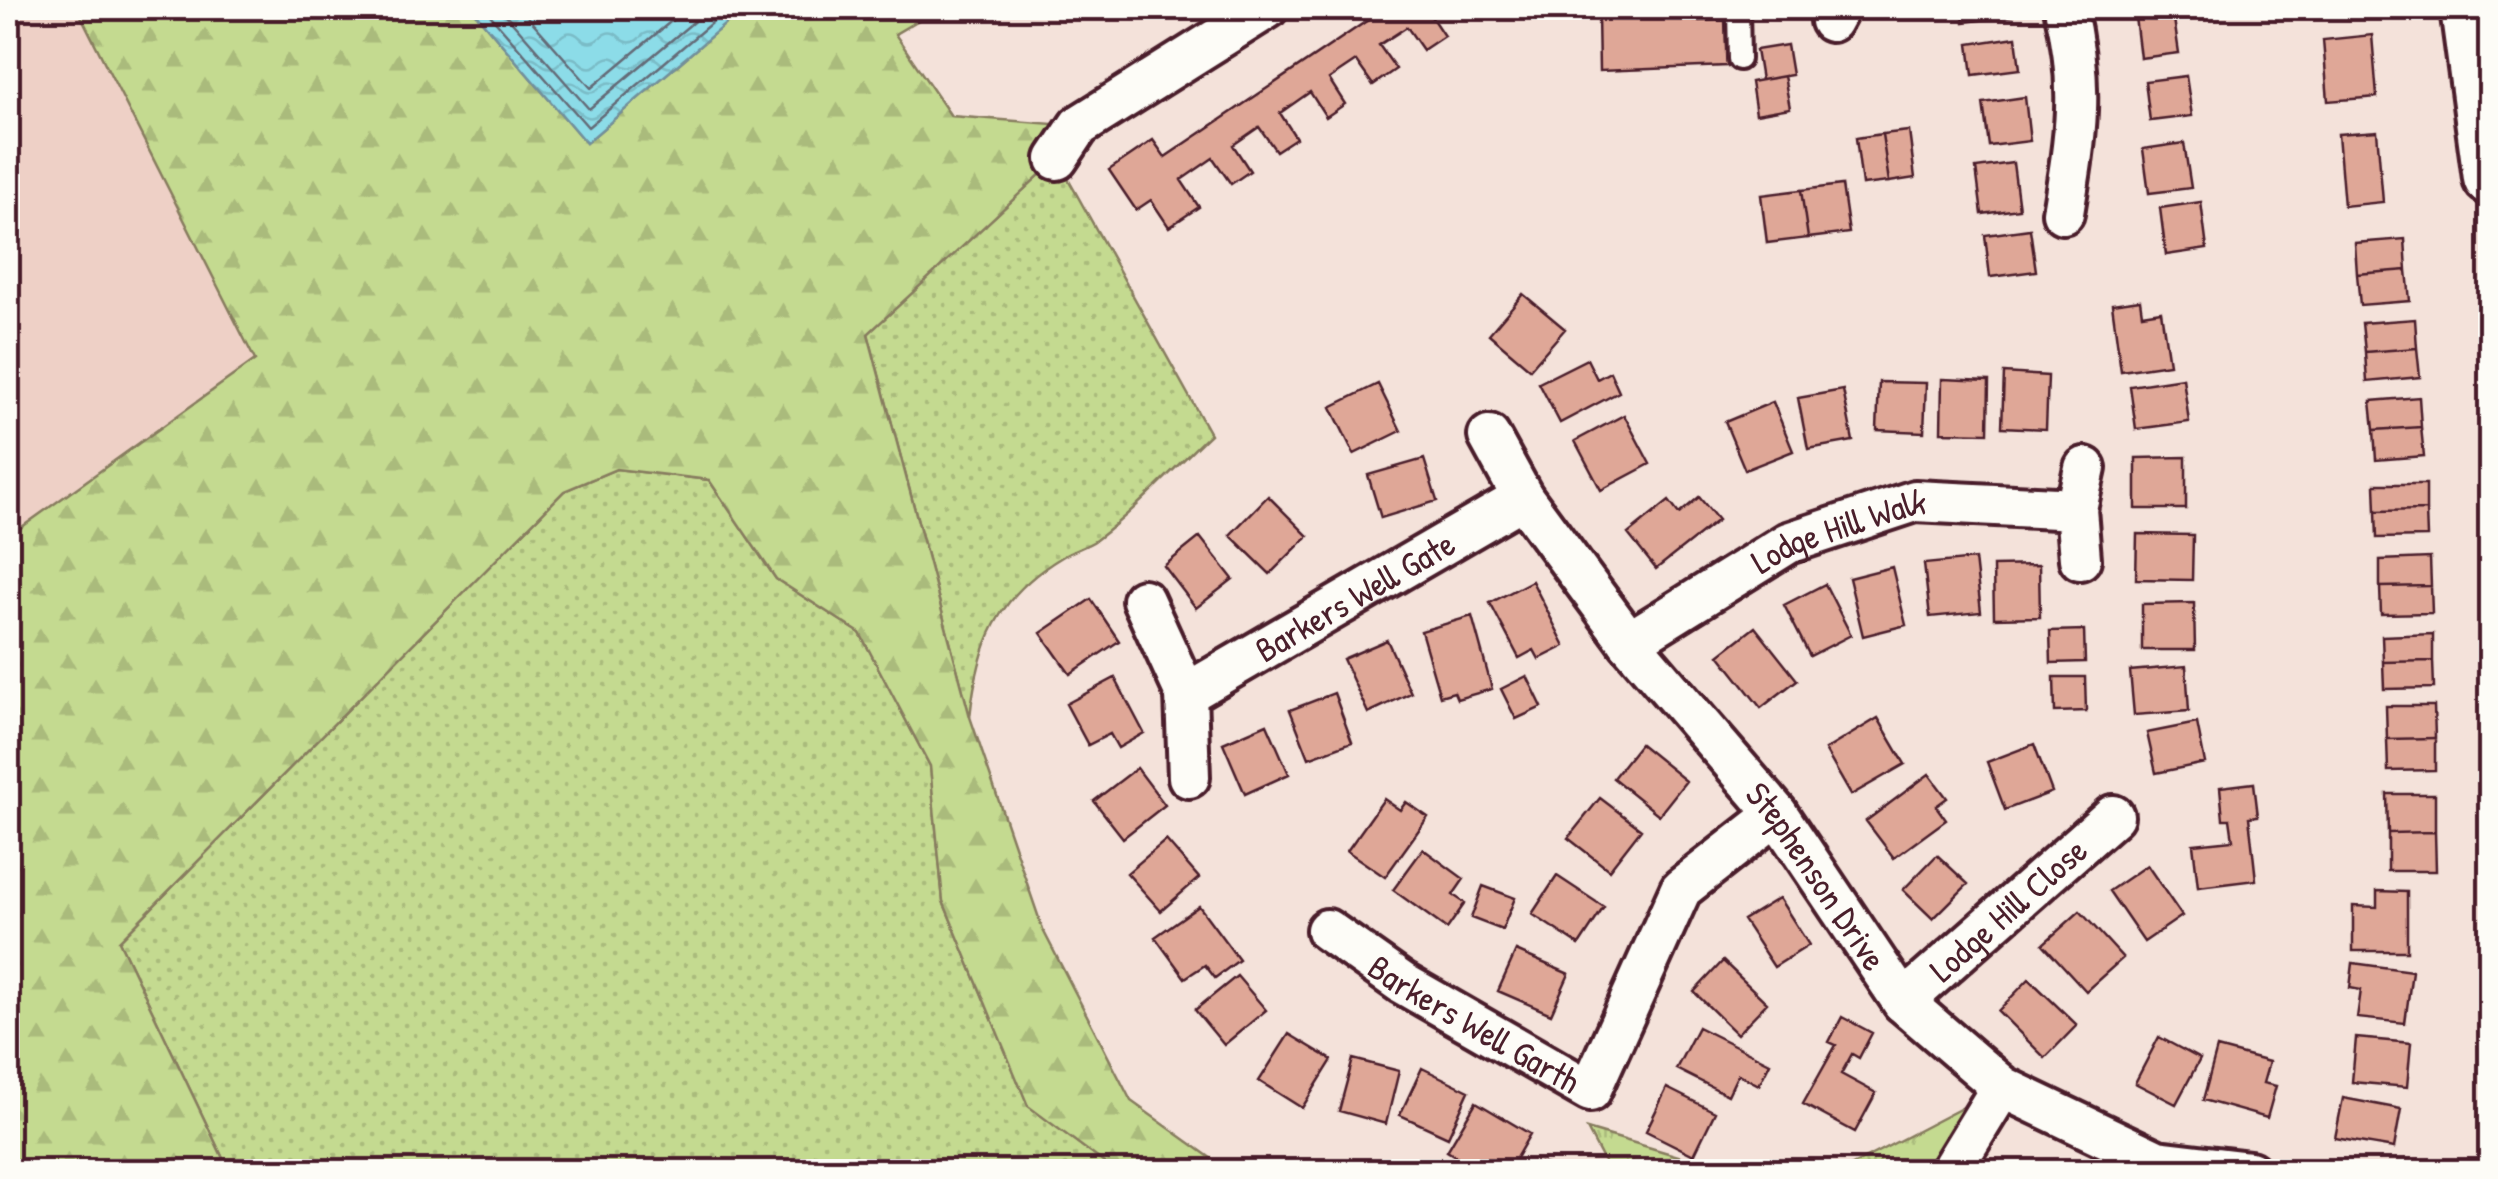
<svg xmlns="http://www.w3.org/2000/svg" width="2498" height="1179" font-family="'Patrick Hand',sans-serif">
  <defs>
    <pattern id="grass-dots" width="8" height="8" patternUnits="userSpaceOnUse" patternTransform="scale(2.5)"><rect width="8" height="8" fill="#c4da90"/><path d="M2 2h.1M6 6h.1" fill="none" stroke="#aabb7c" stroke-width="1.8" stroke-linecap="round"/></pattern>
    <pattern id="forest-firs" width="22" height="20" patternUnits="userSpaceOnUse" patternTransform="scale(2.5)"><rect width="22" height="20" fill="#c4da90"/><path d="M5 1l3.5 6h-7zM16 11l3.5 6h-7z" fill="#aabb7c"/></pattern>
    <pattern id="park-tufts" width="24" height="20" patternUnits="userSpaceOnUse" patternTransform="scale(2.5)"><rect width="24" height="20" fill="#c4da90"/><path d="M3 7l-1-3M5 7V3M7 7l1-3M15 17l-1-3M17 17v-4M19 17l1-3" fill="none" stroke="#aabb7c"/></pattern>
    <pattern id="water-waves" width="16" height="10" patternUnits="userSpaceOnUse" patternTransform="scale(2.5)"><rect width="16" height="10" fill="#8cdce8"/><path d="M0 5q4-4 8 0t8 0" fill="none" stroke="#7abcc7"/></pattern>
  </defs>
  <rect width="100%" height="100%" fill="#f4e2da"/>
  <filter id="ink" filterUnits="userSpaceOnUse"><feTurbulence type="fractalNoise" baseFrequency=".01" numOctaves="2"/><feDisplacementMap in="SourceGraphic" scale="20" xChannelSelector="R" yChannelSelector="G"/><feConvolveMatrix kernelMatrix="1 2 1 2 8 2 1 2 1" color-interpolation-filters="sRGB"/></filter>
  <g filter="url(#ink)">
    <path fill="#eed0c6" d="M8,8h69l178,352 -247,177z"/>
    <path fill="url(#grass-dots)" stroke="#877c5e" stroke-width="2.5" d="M1057,159l153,275c-37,35 -73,75 -114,106 -10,7 -23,10 -34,17 -65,39 -84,87 -92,160l-102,-384z
      M616,469l93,11 67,99 84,54 70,133 13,135 85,204 87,66h-886l-110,-230 445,-450z"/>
    <path fill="url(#forest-firs)" stroke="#877c5e" stroke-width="2.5" d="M77,8h394l115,135 158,-135h195l-44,26 56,82 128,10 -22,33 -189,175 102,383 73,213 88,171 98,70h-114l-87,-65 -85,-205 -13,-135 -70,-133 -84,-54 -67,-99 -93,-11 -52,22 -445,450 110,230h-221v-634l247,-177z"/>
    <path fill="url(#park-tufts)" stroke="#877c5e" stroke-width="2.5" d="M2002,1087l-52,84 -111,1z
      M1587,1129l142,42h-120z"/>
    <path fill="url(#water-waves)" stroke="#72909c" stroke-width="2.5" d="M471,8h273l-158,135z"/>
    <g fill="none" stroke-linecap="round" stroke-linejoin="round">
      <path stroke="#646b77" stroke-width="2.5" d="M484,8l104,119 141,-119
        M500,8l89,101 121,-101
        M520,8l71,80 96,-80"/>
    </g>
    <path fill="#dfa797" stroke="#4a1f2b" stroke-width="2.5" d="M1386,8h49l-7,4 16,24 -21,14 -16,-23 -28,18 17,24 -23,16 -17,-24 -27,18 16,25 -19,13 -16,-25 -30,21 16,25 -20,13 -17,-24 -26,18 17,26 -19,13 -18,-26 -32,22 18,27 -30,20 -18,-27 -15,10 -27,-40 44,-30 12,17z
      M1467,8h23l-15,10z
      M1962,8h48l2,8 -48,6z
      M1695,11v10l30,-1 2,46 -128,5 -1,-57z
      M2173,12l6,41 -39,5 -5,-41z
      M2372,35l5,62 -49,4 -5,-61z
      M2016,37l4,32 -47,6 -4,-31z
      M1787,45l5,30 -31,5 -5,-30z
      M1784,76l6,32 -34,6 -5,-32z
      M2186,76l6,40 -42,5 -5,-40z
      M2025,97l5,44 -41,5 -6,-43z
      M1909,131l6,47 -26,4 -7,-48z
      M2377,131l6,71 -39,4 -6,-72z
      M1882,134l7,48 -27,3 -6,-47z
      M2184,143l7,45 -42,5 -6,-44z
      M2013,163l6,46 -37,5 -6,-46z
      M1842,185l7,48 -41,5 -7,-48z
      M1801,190l7,48 -41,5 -6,-48z
      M2201,202l6,47 -41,6 -6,-47z
      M2030,229l6,42 -46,6 -5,-42z
      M2405,239l2,31 -50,4 -2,-31z
      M2407,270l3,31 -50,4 -3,-31z
      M1523,294l42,35 -35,40 -41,-35z
      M2140,300l2,14 19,-3 8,53 -48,7 -9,-67z
      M2415,319l2,29 -52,4 -3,-29z
      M2417,348l3,29 -53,5 -2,-30z
      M1587,359l10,20 13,-7 9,20 -59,31 -21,-40z
      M2004,373l44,3 -2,53 -44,-2z
      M2183,378l6,44 -53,7 -6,-43z
      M1942,379l47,2 -1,52 -47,-1z
      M1879,382l47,1 -2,49 -47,-2z
      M1378,384l23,47 -47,23 -23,-47z
      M1843,390l10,51 -45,8 -10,-51z
      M2419,397l2,30 -47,3 -3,-29z
      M1773,402l20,49 -48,19 -20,-48z
      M1624,415l26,49 -49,26 -26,-49z
      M2421,427l3,29 -48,4 -2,-30z
      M2186,457v52h-50v-51z
      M1424,459l13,42 -56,17 -13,-43z
      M2375,484h51v26l-50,1z
      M1268,496l40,40 -38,38 -40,-39z
      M1699,497l19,23 -62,49 -28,-35 41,-33 10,13z
      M2426,510l1,27 -50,1 -1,-27z
      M2137,534l56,1 -1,45 -56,-1z
      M1200,537l33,42 -37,29 -32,-42z
      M2430,558l1,28 -51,1v-27z
      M1975,559l6,53 -51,5 -6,-53z
      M2039,565l1,52 -46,1 -1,-52z
      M1892,567l14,58 -43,11 -14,-58z
      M1532,581l33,65 -26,13 -5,-9 -15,8 -29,-55z
      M1825,584l26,51 -41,21 -26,-51z
      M2431,586l1,27 -51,1 -1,-27z
      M1091,599l28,42 -49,33 -29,-41z
      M2194,603l1,47h-53v-46z
      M1472,616l20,73 -35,10 -3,-7 -14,4 -19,-65z
      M1755,627l42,53 -36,28 -42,-53z
      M2084,630l1,32 -34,1 -1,-32z
      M2433,634v27l-50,1 -1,-26z
      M1387,640l24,53 -43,20 -25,-54z
      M2433,661l1,27 -50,1 -1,-27z
      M2186,666l3,45 -55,4 -4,-44z
      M1527,676l15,31 -26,12 -15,-30z
      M2054,677h31l1,34 -31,1z
      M1115,678l29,55 -26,15 -8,-14 -22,11 -22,-41z
      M1334,693l18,49 -43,16 -19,-48z
      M2386,706h48l1,32 -48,1z
      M1878,718l27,46 -54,31 -26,-45z
      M2197,723l8,40 -49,10 -9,-40z
      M1267,724l22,50 -44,20 -22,-51z
      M2435,738v32l-47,1 -1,-32z
      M1640,744l46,37 -27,34 -46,-37z
      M2034,744l18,48 -47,18 -18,-48z
      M1137,768l28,37 -42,33 -29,-37z
      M1929,774l18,24 -11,8 10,14 -52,38 -28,-37z
      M2254,783l4,33 -9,1 7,63 -58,7 -5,-43 40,-4 -3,-21h-7l-3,-32z
      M2387,794h48v38l-47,1z
      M1600,798l41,31 -32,41 -41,-32z
      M1384,799l16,11 6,-8 22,15 -43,60 -38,-26z
      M2435,832l1,39h-48v-38z
      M1166,840l33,38 -38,33 -34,-38z
      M1423,849l41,30 -11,16 12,8 -18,26 -54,-39z
      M1937,855l31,29 -35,35 -30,-29z
      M2147,865l35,51 -38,26 -35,-51z
      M1557,876l47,31 -25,38 -47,-31z
      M1483,886l32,12 -13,32 -31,-12z
      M2377,891l30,1v59h-54v-45l24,1z
      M1779,898l30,47 -35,22 -31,-47z
      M1199,906l40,54 -24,18 -10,-13 -20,13 -30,-41z
      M2080,911l43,47 -37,33 -43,-47z
      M1516,951l53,23 -18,40 -53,-23z
      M1723,961l44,42 -30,31 -43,-42z
      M2353,963l59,8 -7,52 -48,-5 4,-28 -11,-2z
      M1237,976l29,34 -42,35 -29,-35z
      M2029,979l48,46 -32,33 -47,-47z
      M1842,1017l30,16 -13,25 -7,-4 -11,20 35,19 -21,39 -52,-28 33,-59 -7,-3z
      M1698,1027l72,36 -11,22 -21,-11 -10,21 -52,-26z
      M1289,1034l43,26 -30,48 -43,-27z
      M2159,1037l41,22 -24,45 -41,-21z
      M2356,1038l55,5 -4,44 -55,-5z
      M2217,1048l52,14 -6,21 13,3 -9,32 -64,-18z
      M1353,1059l46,12 -13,53 -47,-13z
      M1422,1068l47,23 -21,46 -48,-22z
      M1667,1088l48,24 -21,43 -48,-24z
      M2343,1098l58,11 -7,39 -59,-10z
      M1476,1102l54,32 -22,38h-27l-34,-21z
      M2043,1162l17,10h-22z
      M1540,1163l33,9h-35z"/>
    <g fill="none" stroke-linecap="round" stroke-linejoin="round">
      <g stroke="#4a1f2b" stroke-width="28">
        <path id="service" d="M1738,8l1,51"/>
      </g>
      <g stroke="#4a1f2b" stroke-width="48">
        <g id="minor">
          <path d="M1831,21l7,-13"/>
          <path d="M1057,159l22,-33 188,-118"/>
          <path d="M2063,213c13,-79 21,-127 2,-205"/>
          <path id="s1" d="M1489,436l34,62 106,144 148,172 126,188 99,85 155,74 93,11"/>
          <path d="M2076,509l9,-41"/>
          <path d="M1143,600l43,94"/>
          <path id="s2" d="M1629,642l159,-99 127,-42 161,8 4,50"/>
          <path id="s3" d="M1189,777l-3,-83 337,-196"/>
          <path id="s4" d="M1327,930l75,53 188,108 91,-202 96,-75"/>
          <path id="s5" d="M1903,1002l210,-186"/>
          <path d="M1950,1172l52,-85"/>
        </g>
      </g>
      <g stroke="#4a1f2b" stroke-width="60">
        <path id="tertiary" d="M2467,8l23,170"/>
      </g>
      <use href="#service" stroke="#fdfcf7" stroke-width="20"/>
      <use href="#minor" stroke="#fdfcf7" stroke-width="40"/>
      <use href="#tertiary" stroke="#fdfcf7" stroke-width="52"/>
    </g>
  </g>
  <g text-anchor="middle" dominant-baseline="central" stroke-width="10" stroke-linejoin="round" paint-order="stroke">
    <g font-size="35" fill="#4a1f2b" stroke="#fdfcf7">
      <text stroke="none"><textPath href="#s2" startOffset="240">Lodge Hill Walk</textPath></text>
      <text stroke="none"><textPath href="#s3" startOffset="278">Barkers Well Gate</textPath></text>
      <text stroke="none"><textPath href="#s1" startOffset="550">Stephenson Drive</textPath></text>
      <text stroke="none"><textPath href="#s5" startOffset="140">Lodge Hill Close</textPath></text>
      <text stroke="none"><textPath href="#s4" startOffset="175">Barkers Well Garth</textPath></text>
    </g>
  </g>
  <rect width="2498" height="1179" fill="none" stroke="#fdfcf7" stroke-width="40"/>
  <rect x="20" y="20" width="2458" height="1139" fill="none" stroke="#4a1f2b" stroke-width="4" filter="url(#ink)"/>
</svg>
